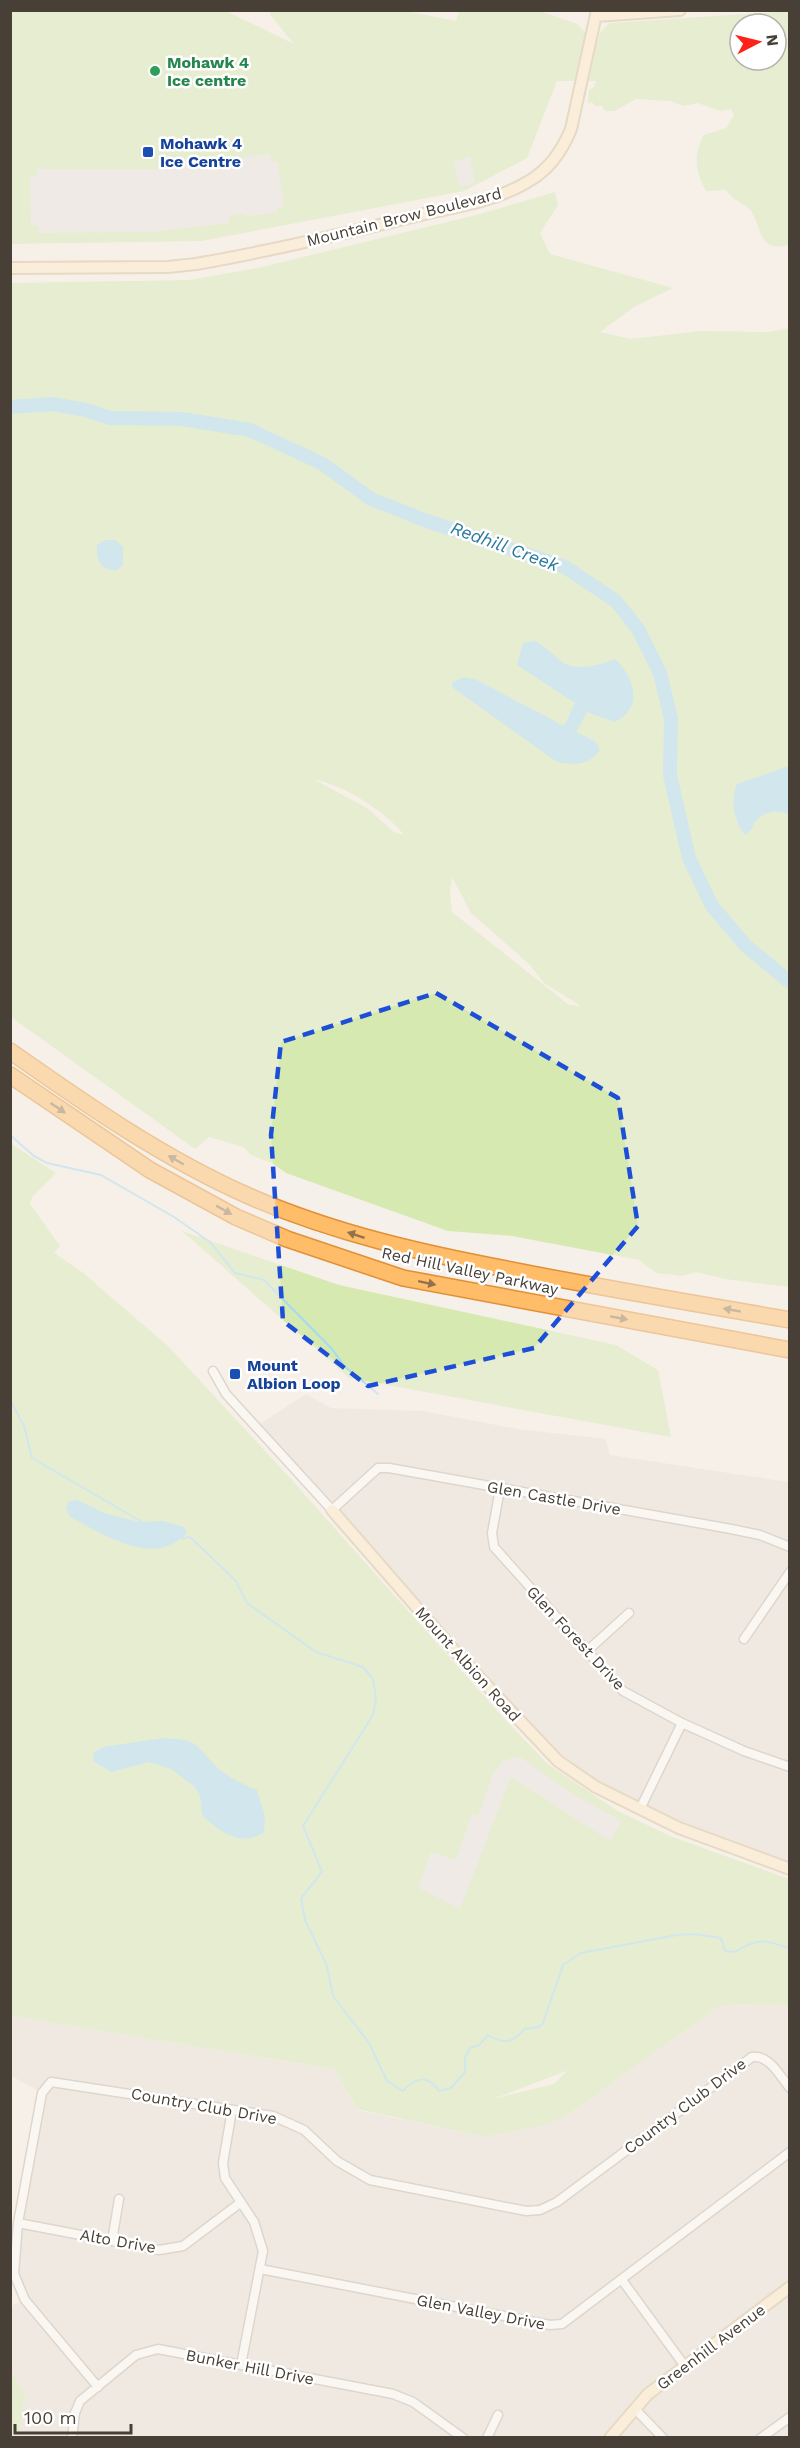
<svg xmlns="http://www.w3.org/2000/svg" width="800" height="2448" font-family="'Work Sans',sans-serif">
  <rect width="100%" height="100%" fill="#f5f0e9"/>
  <path fill="#e9e1d7" d="M306,1394l25,14 92,3 95,18 88,10 4,16 179,27v380l-148,-54 -97,-61 -209,-242 -77,-80z
    M740,2004l49,2v431h-770l6,-42 -14,-25v-62l3,-4 15,-2 -15,-44 30,-164 -33,-18 -1,-60 324,53 23,41 127,27 79,-19 155,-111z"/>
  <path fill="#d6e9b1" fill-rule="evenodd" d="M10,11h216l68,33 -23,-28 -2,-5h136l51,10 3,-10h81l37,13 20,20 3,-11 9,-10 180,-12v234c-35,9 -25,-22 -41,-37 -9,-8 -13,-6 -22,-18l-20,1c-11,-20 -13,-36 -2,-56l22,-7 8,-12 -3,-7 -11,2 -22,-8 -14,3 -14,-5 -34,-2 -22,12h-9l-3,-5h-7l-3,-4 -4,2 1,-14 5,-3 2,-6h-39l-30,77 -63,33 -262,50 -191,3zM740,24h36v36h-36z
    M555,192l3,13 -18,28 10,21 123,34 -39,19 -34,25 31,7 69,-8 68,1 21,-4v959l-64,-8 -29,-7 -14,4 -26,-3 -17,-13 -127,-24 -64,-5 -162,-58 -14,-10 -21,-8 -8,-8 -34,-10 -14,12 -184,-132v-734l179,-3 68,-12 222,-54zM315,780c28,4 72,33 89,55l-10,-3 -27,-24zM452,877l19,36 59,52 14,18 37,23 -12,-1 -117,-93 -2,-19z
    M10,1143l46,30 -24,24 -2,7 30,42 -6,7 28,19 86,74 122,132 218,245 40,41 68,46 54,26 119,43v127l-49,-2 -22,3 -155,111 -20,7 -59,12 -127,-28 -23,-40 -323,-53zM567,2071l-13,13 -61,15 73,-28z
    M182,1231l157,54 277,60 42,25 13,67 -322,-59z
    M11,2370l14,25 -6,42h-8z"/>
  <path fill="#e6e3e0" d="M270,154l1,8h7l6,45 -7,1v5l-31,3 -1,-3 -16,3v7l-77,9 -114,1v-8h-7l-1,-49h7v-7h120z
    M470,156l5,27 -15,4 -7,-24z
    M511,1758l9,-1 54,38 48,26 -12,20 -99,-64 -51,132 -42,-21 13,-36 25,8 16,-46 6,2 15,-43 10,-12z"/>
  <path fill="#a4daf2" d="M105,540h11l7,7v17l-5,6c-17,2 -22,-10 -21,-25z
    M535,641c11,6 18,14 27,21 14,10 38,3 53,-3 20,18 29,51 -1,63l-27,-10 -11,20 19,9 5,9c-12,16 -24,15 -43,12l-105,-75v-5l12,-5 13,3 87,46 11,-23 -58,-38 6,-22z
    M789,766v49c-8,-6 -25,-4 -32,5 -5,6 -4,10 -12,15 -11,-14 -15,-34 -8,-51z
    M77,1500l30,14 32,8 24,-1 21,6 3,6c-34,36 -83,1 -117,-16l-4,-9 3,-7z
    M163,1738c39,2 31,7 56,31 11,9 25,16 38,21l8,26 -1,16c-22,16 -46,-1 -62,-17l-2,-19 -5,-9 -24,-18 -22,-7 -38,10 -18,-11 1,-9 9,-5z"/>
  <g fill="none" stroke-linecap="round" stroke-linejoin="round">
    <path stroke="#a4daf2" stroke-width="2" d="M10,1135l24,21 13,7 54,12 73,42 36,25 25,31 29,7 68,69 13,18 33,27
      M10,1400l14,26 8,32 110,64
      M182,1538l8,-1 46,44 11,22 69,49 47,15 10,12 3,20 -3,16 -70,111 19,46 -21,26 4,22 22,46 6,30 36,47 18,38 16,10c13,-14 24,-17 36,0l12,-3 14,-16v-14l5,-10 9,-3 9,-10c15,9 25,9 36,-6l15,-2 4,-4 20,-58 18,-12 96,-18 17,-1 27,4 4,13 10,1c22,-14 31,-13 55,-3"/>
    <path stroke="#a4daf2" stroke-width="14" d="M10,407l43,-3 33,6 24,8 72,1 68,11 73,34 48,35 56,22 138,46 51,34 22,28 22,44 11,46 -1,56 19,83 23,48 34,40 44,36"/>
    <g stroke="#c0b6ab" stroke-width="11">
      <path id="street" d="M213,1371l13,23 106,116 46,-42h11l342,61 29,6 30,12
        M500,1489l-8,44 2,14 129,144 59,32 62,28 46,16
        M744,1639l46,-67
        M587,1651l42,-38
        M640,1809l42,-86
        M232,2110l-9,53 2,15 29,44 9,29 -22,114
        M18,2223l141,27 24,-4 57,-43
        M112,2241l7,-42
        M260,2269l290,56 12,-1 228,-172
        M622,2280l62,85
        M98,2387l-73,-87 -11,-26 4,-51 24,-130 9,-11 222,34 31,14 33,31 33,19 156,31 14,-1 17,-8 195,-145c18,-2 27,18 38,31
        M635,2409l28,29
        M72,2438l3,-25 5,-12 56,-46 22,-6 235,45 20,8 50,36
        M487,2438l11,-23
        M761,2438l29,-21"/>
    </g>
    <g stroke="#d5be98" stroke-width="14">
      <path id="secondary" d="M596,16l84,-6
        M10,268l158,-1 28,-3c74,-13 147,-30 220,-48 38,-9 79,-14 113,-35 21,-12 33,-30 42,-52l26,-119
        M332,1510l128,147 98,104 38,26 83,41 111,41
        M610,2438l38,-44 142,-107"/>
    </g>
    <g stroke="#e19037" stroke-width="18">
      <path id="highway" d="M10,1051c77,54 154,108 241,146 85,37 175,57 266,74 90,18 182,33 273,49
        M10,1075l140,95 86,47 51,22 116,39 387,72"/>
    </g>
    <use href="#street" stroke="#fff" stroke-width="8"/>
    <use href="#secondary" stroke="#ffecc8" stroke-width="10"/>
    <use href="#highway" stroke="#ffbd69" stroke-width="15"/>
  </g>
  <defs><path id="oneway-solid" d="M-6-.8H1V-3.2L6.5 0L1 3.2V.8H-6Z" transform="scale(1.5)"/></defs>
  <g fill="#91724b">
    <use href="#oneway-solid" transform="translate(58 1108) rotate(34)"/>
    <use href="#oneway-solid" transform="translate(176 1160) rotate(-150)"/>
    <use href="#oneway-solid" transform="translate(224 1210) rotate(29)"/>
    <use href="#oneway-solid" transform="translate(356 1235) rotate(-162)"/>
    <use href="#oneway-solid" transform="translate(427 1283) rotate(12)"/>
    <use href="#oneway-solid" transform="translate(732 1310) rotate(-170)"/>
    <use href="#oneway-solid" transform="translate(619 1318) rotate(10)"/>
  </g>
  <path d="M0 0H800V2448H0ZM436,993l182,105 20,128 -104,122 -166,38 -85,-65 -12,-186 10,-93z" fill="#f5f0e9" fill-opacity=".55" fill-rule="evenodd"/>
  <path fill="none" stroke="#1d4ed8" stroke-width="4.5" stroke-dasharray="12 8" stroke-linejoin="round" d="M436,993l182,105 20,128 -104,122 -166,38 -85,-65 -12,-186 10,-93z"/>
  <circle fill="#2e9e5b" stroke="#fff" stroke-width="2" cx="155" cy="71" r="6"/>
  <g fill="#1a4fb4" stroke="#fff" stroke-width="2">
    <rect x="142" y="146" width="12" height="12" rx="3"/>
    <rect x="229" y="1368" width="12" height="12" rx="3"/>
  </g>
  <g text-anchor="middle" dominant-baseline="central" stroke-width="5" stroke-linejoin="round" paint-order="stroke">
    <g font-size="16" font-weight="bold" fill="#27864d" stroke="#fff" text-anchor="start">
      <text x="167" y="62">Mohawk 4<tspan x="167" dy="18">Ice centre</tspan></text>
    </g>
    <g font-size="16" font-weight="bold" fill="#164399" stroke="#fff" text-anchor="start">
      <text x="160" y="143">Mohawk 4<tspan x="160" dy="18">Ice Centre</tspan></text>
      <text x="247" y="1365">Mount<tspan x="247" dy="18">Albion Loop</tspan></text>
    </g>
    <g font-size="16" fill="#484037" stroke="#fff">
      <text transform="translate(404 217) rotate(-14)">Mountain Brow Boulevard</text>
      <text transform="translate(470 1271) rotate(12)">Red Hill Valley Parkway</text>
      <text transform="translate(554 1498) rotate(10)">Glen Castle Drive</text>
      <text transform="translate(576 1638) rotate(47)">Glen Forest Drive</text>
      <text transform="translate(468 1664) rotate(48)">Mount Albion Road</text>
      <text transform="translate(204 2106) rotate(10)">Country Club Drive</text>
      <text transform="translate(685 2106) rotate(-37)">Country Club Drive</text>
      <text transform="translate(118 2241) rotate(10)">Alto Drive</text>
      <text transform="translate(481 2312) rotate(11)">Glen Valley Drive</text>
      <text transform="translate(711 2347) rotate(-37)">Greenhill Avenue</text>
      <text transform="translate(250 2367) rotate(11)">Bunker Hill Drive</text>
    </g>
    <g font-size="18" font-style="italic" fill="#29799e" stroke="#fff">
      <text transform="translate(505 546) rotate(20)">Redhill Creek</text>
    </g>
  </g>
  <rect width="800" height="2448" fill="none" stroke="#484037" stroke-width="24"/>
  <g transform="translate(758 42) rotate(83)"><circle r="28" fill="#ffffff" stroke="#b6b3af" stroke-width="1.5"/>
  <path d="M0-4.5L10 22L0 15L-10 22Z" fill="#fe2117"/>
  <text y="-9" font-size="16" font-weight="bold" text-anchor="middle" fill="#484037">N</text>
  </g>
  <path d="M15 2424v9h116v-9" fill="none" stroke="#484037" stroke-width="3"/>
  <text x="24" y="2424" font-size="18" fill="#484037" stroke="#ffffff" stroke-width="4.5" paint-order="stroke">100 m</text>
</svg>
